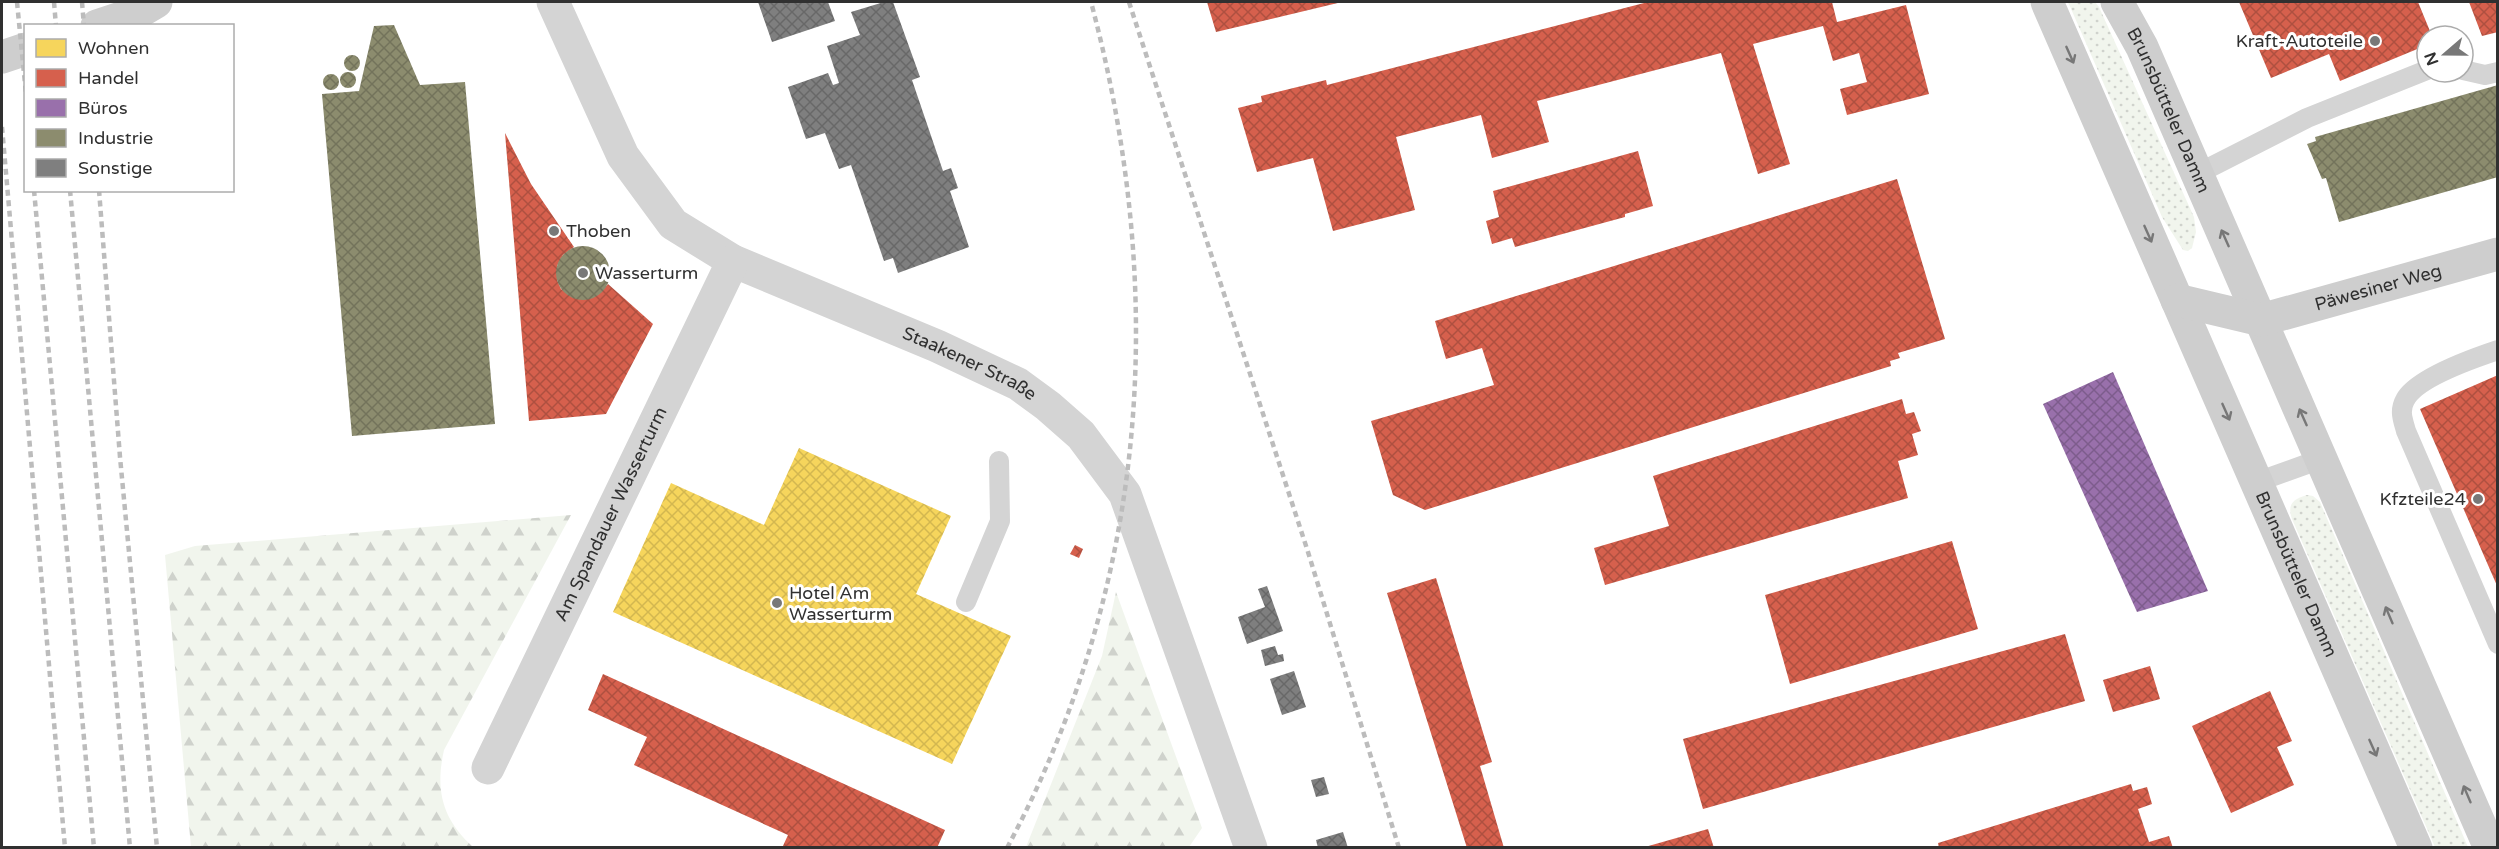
<svg xmlns="http://www.w3.org/2000/svg" width="2499" height="849" font-family="'Varela Round',sans-serif">
  <defs>
    <pattern id="grass-dots" width="8" height="8" patternUnits="userSpaceOnUse" patternTransform="scale(1.5)"><rect width="8" height="8" fill="#f1f5ed"/><path d="M2 2h.1M6 6h.1" fill="none" stroke="#cfd2cc" stroke-width="1.8" stroke-linecap="round"/></pattern>
    <pattern id="forest-firs" width="22" height="20" patternUnits="userSpaceOnUse" patternTransform="scale(1.5)"><rect width="22" height="20" fill="#f1f5ed"/><path d="M5 1l3.5 6h-7zM16 11l3.5 6h-7z" fill="#cfd2cc"/></pattern>
    <pattern id="homes-cross-hatch" width="8" height="8" patternUnits="userSpaceOnUse" patternTransform="scale(1.5)"><rect width="8" height="8" fill="#f6d55c"/><path d="M0 0l8 8M0 8l8-8" fill="none" stroke="#d3b750"/></pattern>
    <pattern id="shops-cross-hatch" width="8" height="8" patternUnits="userSpaceOnUse" patternTransform="scale(1.5)"><rect width="8" height="8" fill="#d6604d"/><path d="M0 0l8 8M0 8l8-8" fill="none" stroke="#ae5040"/></pattern>
    <pattern id="offices-cross-hatch" width="8" height="8" patternUnits="userSpaceOnUse" patternTransform="scale(1.5)"><rect width="8" height="8" fill="#9970ab"/><path d="M0 0l8 8M0 8l8-8" fill="none" stroke="#7d5c8c"/></pattern>
    <pattern id="industry-cross-hatch" width="8" height="8" patternUnits="userSpaceOnUse" patternTransform="scale(1.5)"><rect width="8" height="8" fill="#8c8c6e"/><path d="M0 0l8 8M0 8l8-8" fill="none" stroke="#73735b"/></pattern>
    <pattern id="building-cross-hatch" width="8" height="8" patternUnits="userSpaceOnUse" patternTransform="scale(1.5)"><rect width="8" height="8" fill="#7f7f7f"/><path d="M0 0l8 8M0 8l8-8" fill="none" stroke="#686868"/></pattern>
  </defs>
  <rect width="100%" height="100%" fill="#fff"/>
  <path fill="url(#grass-dots)" d="M2068,2h27l4,5 95,210 2,15 -4,16 -4,3 -5,-1 -21,-33z
    M2307,495l6,1 7,6 148,345h-33l-143,-328c-5,-15 1,-20 15,-24z"/>
  <path fill="url(#forest-firs)" d="M571,515l-127,235c-9,40 -2,69 29,97h-282l-26,-292 30,-9z
    M1116,592l86,236 -13,19h-163l76,-191z"/>
  <path fill="url(#homes-cross-hatch)" d="M799,448l152,68 -35,78 95,42 -59,128 -339,-152 58,-129 93,42z"/>
  <path fill="url(#shops-cross-hatch)" d="M1207,2h135l-126,30z
    M1648,2h184l5,20 69,-17 23,89 -82,21 -7,-26 27,-7 -8,-29 -26,8 -10,-35 -70,18 37,120 -32,10 -37,-121 -184,48 12,41 -57,16 -11,-43 -85,22 19,73 -82,21 -20,-73 -56,14 -19,-64 24,-6 -1,-6 65,-16 1,5z
    M2239,2h179l14,34h-5v9l-87,36 -11,-27 -58,24z
    M2469,2h29v30l-16,4z
    M505,133l26,51 43,63 -11,8 -6,11v14l4,9 13,9 11,1 14,-5 9,-10 45,40 -47,90 -77,7z
    M1638,151l15,55 -28,8v3l-110,30 -3,-9 -20,6 -6,-23 13,-4 -6,-26z
    M1897,179l48,160 -47,14 2,5 -10,3 1,5 -466,144 -32,-15 -22,-74 123,-36 -12,-37 -36,11 -11,-38z
    M2498,375v213l-78,-179z
    M1902,399l4,15 8,-2 7,19 -9,3 6,21 -20,6 10,37 -303,87 -11,-37 75,-22 -16,-50z
    M1952,541l26,88 -188,55 -25,-89z
    M1075,545l8,4 -4,9 -9,-4z
    M1436,578l56,184 -12,4 24,82h-37l-80,-255z
    M2065,634l20,67 -382,108 -20,-70z
    M2150,666l10,33 -47,13 -10,-32z
    M603,674l342,156 -8,18h-155l6,-13 -154,-70 13,-28 -59,-27z
    M2270,691l22,50 -15,6 17,38 -63,28 -39,-87z
    M2131,784l2,7 14,-4 5,17 -14,5 11,33 20,-6 4,12h-234l-1,-5z
    M1708,829l6,19h-69v-1z"/>
  <path fill="url(#offices-cross-hatch)" d="M2113,372l95,219 -71,21 -94,-208z"/>
  <path fill="url(#industry-cross-hatch)" d="M394,25l26,60 45,-3 30,342 -143,12 -30,-342 37,-3 15,-65z
    M344 63a8 8 0 1 1 16 0a8 8 0 1 1-16 0Z
    M340 80a8 8 0 1 1 16 0a8 8 0 1 1-16 0Z
    M323 82a8 8 0 1 1 16 0a8 8 0 1 1-16 0Z
    M2498,85v92l-159,45 -13,-44 -4,1 -15,-35 9,-3 -1,-4z
    M556 273a27 27 0 1 1 54 0a27 27 0 1 1-54 0Z"/>
  <path fill="url(#building-cross-hatch)" d="M758,2h70l7,19 -63,21z
    M884,2h9l27,75 -8,3 31,91 8,-3 7,20 -8,3 19,56 -71,26 -5,-15 -9,3 -33,-96 -12,4 -14,-36 -19,6 -18,-52 40,-14 5,12 6,-2 -12,-37 33,-11 -9,-23z
    M1267,586l16,45 -36,13 -9,-27 27,-10 -7,-18z
    M1275,646l3,9 5,-1 1,7 -19,5 -4,-16z
    M1294,671l12,36 -24,8 -12,-36z
    M1324,777l5,17 -13,3 -5,-17z
    M1343,832l5,16h-30l-2,-8z"/>
  <g fill="none" stroke-linecap="round" stroke-linejoin="round">
    <path stroke="#d4d4d4" stroke-width="20" d="M2463,70l22,5 13,-3
      M2197,174l110,-56 120,-48
      M2498,350c-24,8 -82,28 -93,50 -6,11 -2,20 1,31l92,213
      M2257,482l64,-23
      M966,602l34,-81 -1,-60"/>
    <g stroke="#d4d4d4" stroke-width="33">
      <path id="s1" d="M553,2l70,154 50,68 60,37 204,85 81,38 30,22 33,29 44,59 126,354"/>
      <path id="s2" d="M488,768l245,-507"/>
    </g>
    <g stroke="#cecece" stroke-width="33">
      <path id="s3" d="M2047,2l369,846"/>
      <path id="s4" d="M2117,2l25,45 348,801"/>
      <path d="M97,26l42,-14 17,-10"/>
      <path d="M2,57l24,-8"/>
      <path id="s5" d="M2177,300l84,20 237,-66"/>
    </g>
    <path stroke="#bcbcbc" stroke-width="4.5" stroke-dasharray="6 4.5" stroke-linecap="butt" d="M17,2l9,92
      M54,2l2,24
      M82,2l2,24
      M1129,2l179,550 91,296
      M2,127l63,721
      M34,190l60,658
      M70,190l60,658
      M99,190l21,267 37,391
      M1007,848c143,-267 161,-557 84,-846"/>
  </g>
  <defs><path id="oneway-shaft" d="M-6 0H5M1.5-3L5.5 0L1.5 3" fill="none" stroke-width="1.6" stroke-linecap="round" stroke-linejoin="round" transform="scale(1.5)"/></defs>
  <g stroke="#777">
    <use href="#oneway-shaft" transform="translate(2070 55) rotate(66)"/>
    <use href="#oneway-shaft" transform="translate(2148 234) rotate(66)"/>
    <use href="#oneway-shaft" transform="translate(2225 238) rotate(-114)"/>
    <use href="#oneway-shaft" transform="translate(2226 412) rotate(66)"/>
    <use href="#oneway-shaft" transform="translate(2303 417) rotate(-114)"/>
    <use href="#oneway-shaft" transform="translate(2389 615) rotate(-113)"/>
    <use href="#oneway-shaft" transform="translate(2373 748) rotate(66)"/>
    <use href="#oneway-shaft" transform="translate(2467 794) rotate(-113)"/>
  </g>
  <g fill="#787878" stroke="#fff" stroke-width="2">
    <circle cx="2375" cy="41" r="6"/>
    <circle cx="554" cy="231" r="6"/>
    <circle cx="583" cy="273" r="6"/>
    <circle cx="2478" cy="499" r="6"/>
    <circle cx="777" cy="603" r="6"/>
  </g>
  <g text-anchor="middle" dominant-baseline="central" stroke-width="6" stroke-linejoin="round" paint-order="stroke">
    <g font-size="18" fill="#303030" stroke="#fff" text-anchor="start">
      <text x="2363" y="41" text-anchor="end">Kraft-Autoteile</text>
      <text x="566" y="231">Thoben</text>
      <text x="595" y="273">Wasserturm</text>
      <text x="2466" y="499" text-anchor="end">Kfzteile24</text>
      <text x="789" y="593">Hotel Am<tspan x="789" dy="21">Wasserturm</tspan></text>
    </g>
    <g font-size="18" fill="#303030" stroke="#fff">
      <text stroke="none"><textPath href="#s4" startOffset="120">Brunsbütteler Damm</textPath></text>
      <text stroke="none"><textPath href="#s5" startOffset="208">Päwesiner Weg</textPath></text>
      <text stroke="none"><textPath href="#s1" startOffset="582">Staakener Straße</textPath></text>
      <text stroke="none"><textPath href="#s2" startOffset="282">Am Spandauer Wasserturm</textPath></text>
      <text stroke="none"><textPath href="#s3" startOffset="624">Brunsbütteler Damm</textPath></text>
    </g>
  </g>
  <rect width="2499" height="849" fill="none" stroke="#303030" stroke-width="6"/>
  <rect x="24" y="24" width="210" height="168" fill="#ffffff" stroke="#acacac" stroke-width="1.5"/>
  <rect x="36" y="39" width="30" height="18" fill="#f6d55c" stroke="#acacac" stroke-width="1.5"/>
  <text x="78" y="54" font-size="18" fill="#303030">Wohnen</text>
  <rect x="36" y="69" width="30" height="18" fill="#d6604d" stroke="#acacac" stroke-width="1.5"/>
  <text x="78" y="84" font-size="18" fill="#303030">Handel</text>
  <rect x="36" y="99" width="30" height="18" fill="#9970ab" stroke="#acacac" stroke-width="1.5"/>
  <text x="78" y="114" font-size="18" fill="#303030">Büros</text>
  <rect x="36" y="129" width="30" height="18" fill="#8c8c6e" stroke="#acacac" stroke-width="1.5"/>
  <text x="78" y="144" font-size="18" fill="#303030">Industrie</text>
  <rect x="36" y="159" width="30" height="18" fill="#7f7f7f" stroke="#acacac" stroke-width="1.5"/>
  <text x="78" y="174" font-size="18" fill="#303030">Sonstige</text>
  <g transform="translate(2445 54) rotate(250)"><circle r="28" fill="#ffffff" stroke="#acacac" stroke-width="1.5"/>
  <path d="M0-4.5L10 22L0 15L-10 22Z" fill="#787878"/>
  <text y="-9" font-size="16" font-weight="bold" text-anchor="middle" fill="#303030">N</text>
  </g>
</svg>
